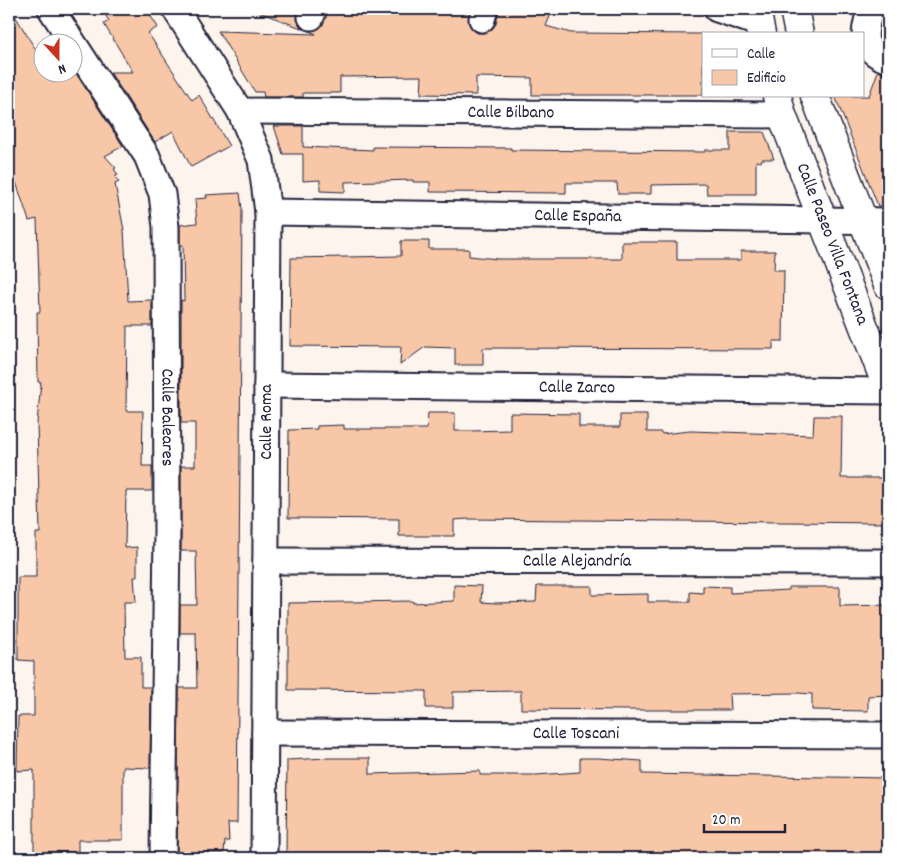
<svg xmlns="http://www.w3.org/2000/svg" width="897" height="867" font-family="Dekko,sans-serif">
  <rect width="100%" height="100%" fill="#fef4ee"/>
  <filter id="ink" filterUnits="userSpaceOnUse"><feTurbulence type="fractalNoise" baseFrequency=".02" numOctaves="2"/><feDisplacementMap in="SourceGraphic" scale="10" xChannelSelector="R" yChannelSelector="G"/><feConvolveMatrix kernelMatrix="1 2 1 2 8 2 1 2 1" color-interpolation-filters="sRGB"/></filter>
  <g filter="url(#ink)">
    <path fill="#f8c7a8" stroke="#22223b" d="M9,9h2l31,51v12h33l48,74 -18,10 11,12 -2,1 4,6 -3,2 4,5 -4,2 9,46 4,71 24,-1v26h-25l-1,85h17l-1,55h10v25h-26l-1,57 12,-1v30h-3l2,25h-12l1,55h16v30h10l-1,81 -27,-1v73h-45v12h-44v-82l-17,1 1,-55h16v-55l-16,-1v-83h18v-44h4l-3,-110 4,-41h-3l-1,-70h3l-3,-93 -8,2 -20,-60z
      M102,9h44l12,18 -10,6 44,67 7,-5 30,51 -38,21 -18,-36 -18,11 -45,-70h23l-29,-48 5,-3z
      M256,9h43l-2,11 7,9 -48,-18z
      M328,9h142l-2,13 3,6 6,5h8l6,-3 5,-6 3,-15h54l-7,17 25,7 132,1v61h-171v-17l-56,-1v18l-55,-1 1,-18 -82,1v16h-37v4h-39l-1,-5h-8l-37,-61 98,3 -7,-3 11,-3z
      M878,71l10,3v133l-10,-1 -43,-110h34z
      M274,126h29v21l70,3v-3l138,1v2l194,2v-2h25v-18h34l10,27h-12l-1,3 -5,-1v33h-49l-1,-10 -55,1v9h-33l-1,-11h-51v10l-136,-1v-10h-17v-2l-68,2v10l-25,-1v-11l-17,1v-27h-20z
      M240,193l2,16 -5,614h-9l1,18h-4l-1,12h-47l2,-165h18l-1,-55h-16v-28h17l-1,-54h-15v-85h14v-43h-14v-123l3,1 -1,-56h-3v-20l17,-2 -2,-24 12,-1 -1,-3z
      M401,241h28v8h40v7l29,3h124v-17h55v18h64v-9h34l-1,19h10l-1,71h-10v8l-290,-1v17h-28v-17l-30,-1 -25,18 1,-18 -111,-1 1,-88 110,-2z
      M428,413h27v18h14l41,-1v-17l69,1v13h41v-12h27v17h14l1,2 28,-3 123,4 1,-19h28l-1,62h47v45l-420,-4 -14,1v16h-55v-17l-111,-1 1,-88 28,-1v-3l27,-1v4h83z
      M454,585l28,1 -1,16 15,1 40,-1 1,-16h55v9l56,-1v8h42v-10l13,1v-7l27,1v6l59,-3v-3h51v19l48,-1v90l-20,1v15l-56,-1v-16l-14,-1 -69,1 1,16h-100l-109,-1v-18l-68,1v16h-27v-17l-138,-1v-87l125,-2v2l41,-2z
      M327,758h43v16l110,-3v4h56l44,-3v-14h18l44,3v13l246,4v80h-602l1,-98z"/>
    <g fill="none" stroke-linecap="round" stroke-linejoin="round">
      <g stroke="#22223b" stroke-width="29">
        <g id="street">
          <path id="s1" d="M51,9l96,147 15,38 4,33 1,305 -4,326"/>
          <path d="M175,9l65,102 21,49 7,52 -4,646"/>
          <path d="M717,9l41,14"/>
          <path d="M870,9c-6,26 -12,39 18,51"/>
          <path d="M311,17l3,-8"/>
          <path d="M482,19l3,-10"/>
          <path id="s2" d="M240,111l542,4"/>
          <path id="s3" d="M268,212l620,9"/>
          <path id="s4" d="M267,385l621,6"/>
          <path id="s5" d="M266,561l622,1"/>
          <path id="s6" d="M265,733l623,2"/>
        </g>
      </g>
      <g stroke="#22223b" stroke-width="31">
        <g id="secondary">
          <path d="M756,9l5,25"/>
          <path d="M794,9l5,25"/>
          <path id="s7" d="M777,96l5,19 106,274"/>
          <path d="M815,96l73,189"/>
        </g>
      </g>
      <use href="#street" stroke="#fff" stroke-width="25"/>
      <use href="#secondary" stroke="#fff" stroke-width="28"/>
    </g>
  </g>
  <g text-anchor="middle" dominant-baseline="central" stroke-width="5" stroke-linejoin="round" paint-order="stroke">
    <g font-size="18" fill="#22223b" stroke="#fff">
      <text stroke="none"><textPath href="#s2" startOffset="271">Calle Bilbano</textPath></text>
      <text stroke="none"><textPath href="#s3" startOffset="310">Calle España</textPath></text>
      <text stroke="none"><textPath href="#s7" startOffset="158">Calle Paseo Villa Fontana</textPath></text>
      <text stroke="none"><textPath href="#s4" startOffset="310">Calle Zarco</textPath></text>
      <text stroke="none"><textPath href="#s1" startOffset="440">Calle Baleares</textPath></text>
      <text transform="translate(267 422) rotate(-90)">Calle Roma</text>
      <text stroke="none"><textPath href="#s5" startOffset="311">Calle Alejandría</textPath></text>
      <text stroke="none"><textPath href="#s6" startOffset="311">Calle Toscani</textPath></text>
    </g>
  </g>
  <rect width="897" height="867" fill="none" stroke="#fff" stroke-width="30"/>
  <rect x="15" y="15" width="867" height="837" fill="none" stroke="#22223b" stroke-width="2" filter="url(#ink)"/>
  <rect x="702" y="32" width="162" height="65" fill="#ffffff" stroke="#a7a7b1"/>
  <rect x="712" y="49" width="25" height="8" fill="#ffffff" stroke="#a7a7b1"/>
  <text x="747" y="58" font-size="15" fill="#22223b">Calle</text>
  <rect x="712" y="70" width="25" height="15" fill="#f8c7a8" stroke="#a7a7b1"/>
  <text x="747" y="82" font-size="15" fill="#22223b">Edificio</text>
  <g transform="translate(58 58) rotate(159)"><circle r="24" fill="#ffffff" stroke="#a7a7b1"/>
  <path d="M0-4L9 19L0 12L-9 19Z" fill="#c8321e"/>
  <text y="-8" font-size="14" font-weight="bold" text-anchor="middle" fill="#22223b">N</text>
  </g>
  <path d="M704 824v8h81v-8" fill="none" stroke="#22223b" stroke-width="2.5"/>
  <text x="712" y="824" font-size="15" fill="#22223b" stroke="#ffffff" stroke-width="4" paint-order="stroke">20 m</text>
</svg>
